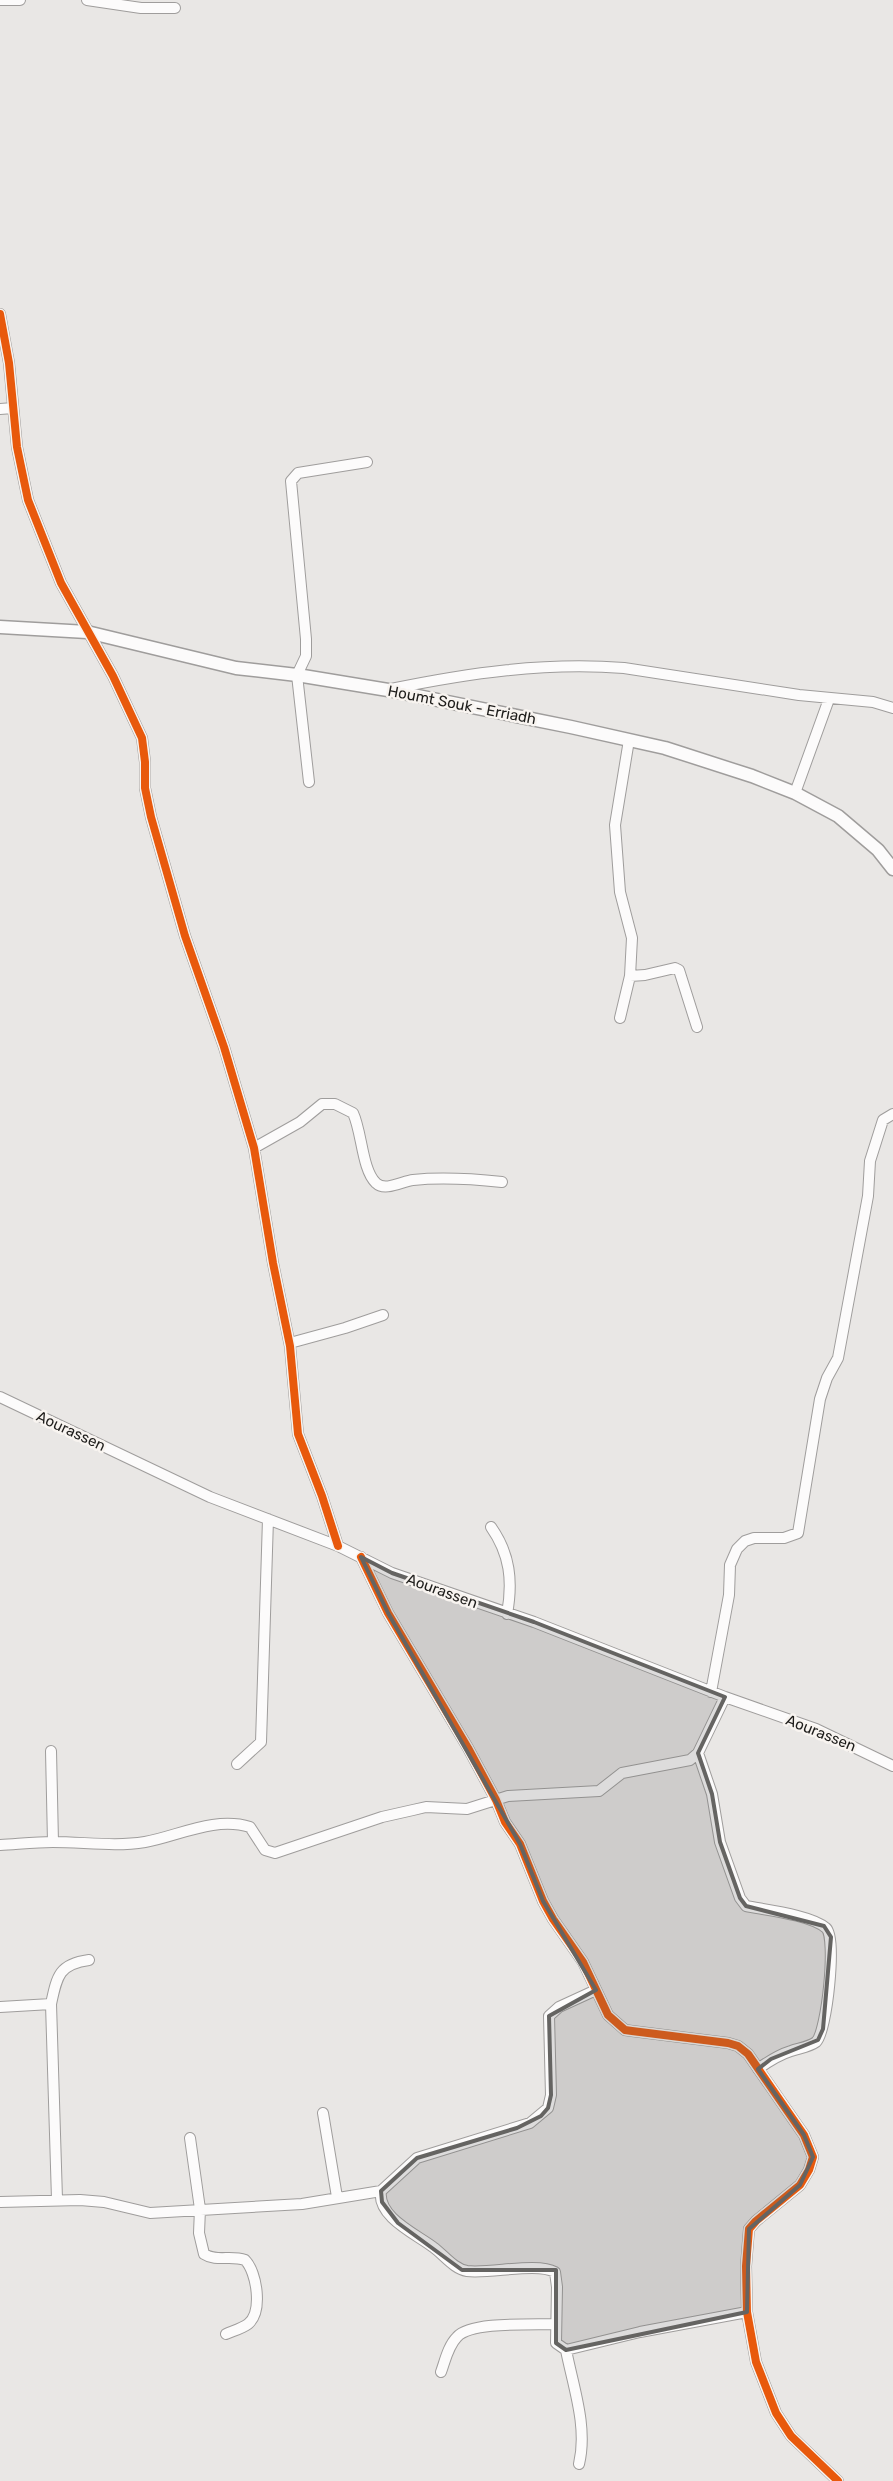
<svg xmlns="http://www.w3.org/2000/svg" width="893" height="2481" font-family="Rubik,sans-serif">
  <rect width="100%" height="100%" fill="#e9e7e5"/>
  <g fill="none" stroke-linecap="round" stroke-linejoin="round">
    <g stroke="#9f9d9c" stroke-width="12">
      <path id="minor" d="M0,0h20
        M87,0l54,8h34
        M0,314l9,49 8,84 11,53 33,83 52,93 29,62 3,24v26l6,29 34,119 39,111 30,101 19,115 17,83 8,88 24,62 16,50
        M0,409l13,-1
        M391,689c78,-16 153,-27 233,-21l175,27 74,7 20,6
        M309,782l-12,-107 9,-19v-17l-15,-158 7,-8 69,-11
        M795,793l34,-94
        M630,976l15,-1 30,-7 4,2 18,57
        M620,1018l10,-42 2,-38 -12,-46 -5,-67 14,-85
        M254,1148l46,-26 22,-18h13l18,9c9,19 9,57 23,70 9,9 27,-2 37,-3 30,-3 60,-1 89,2
        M290,1343l55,-15 38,-13
        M0,1397l210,100 128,49 54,27 142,49 191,75 91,32 77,37
        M491,1527c19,27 22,54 16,87
        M361,1557l27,56 80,135 28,52 9,22 15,22 23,57 10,18 30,43 25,53 17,15 7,1 96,12 10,3 10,8 56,81 9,22 -4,13 -9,15 -44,36 -7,8 -3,37 1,46 9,50 20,51 15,23 47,45
        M711,1692l18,-97 1,-30 7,-16 8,-8 9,-3h30l14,-5 22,-134 7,-21 11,-20 30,-162 2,-35 13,-41 10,-6
        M51,1751l2,91
        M698,1753l14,41 8,48 20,56 6,8c20,4 65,9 80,22 11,9 1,104 -10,114 -7,5 -16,6 -25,9 -13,4 -22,10 -33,18
        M237,1764l24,-22 7,-223
        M0,1845c18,-1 36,-3 53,-3 31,0 62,5 92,0 33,-6 70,-26 105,-15l15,23 10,3 107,-36 31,-7 13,-3 41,2 41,-13 91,-5 23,-18 68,-13 8,-7 27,-56
        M0,2007l51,-3
        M323,2113l14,84
        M190,2138l10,71 -1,24 5,21c12,8 27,1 41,6 12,12 18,52 3,64 -5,4 -15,7 -22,10
        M381,2191c-4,26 35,43 52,56 11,8 21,22 34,24 23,3 70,-9 88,1l2,15 -1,56 10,7 74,-18 107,-20
        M57,2199l-6,-195c6,-28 8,-40 38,-44
        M0,2202l80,-2 24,2 46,11 152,-9 79,-13 36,-33 113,-35 18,-15 3,-13 -2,-79 10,-9 37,-17
        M566,2350c7,36 22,77 13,114
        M441,2372c4,-11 7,-26 16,-35 14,-16 77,-12 99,-13"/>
    </g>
    <g stroke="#9f9d9c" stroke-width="15">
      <path id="tertiary" d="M0,627l87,5 149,36 61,7 91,15 183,37 94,21 87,28 43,17 43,23 40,34 15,19"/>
    </g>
    <use href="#minor" stroke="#fcfbfb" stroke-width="10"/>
    <use href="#tertiary" stroke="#fcfbfb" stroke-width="12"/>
    <g stroke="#f8f4f0" stroke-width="11">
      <path id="cycleway" d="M0,314l9,49 8,84 11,53 33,83 52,93 29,62 3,24v26l6,29 34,119 39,111 30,101 19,115 17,83 8,88 24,62 16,50
        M361,1557l27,56 80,135 28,52 9,22 15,22 23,57 10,18 30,43 25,53 17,15 7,1 96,12 10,3 10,8 56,81 9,22 -4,13 -9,15 -44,36 -7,8 -3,37 1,46 9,50 20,51 15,23 47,45"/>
    </g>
    <use href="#cycleway" stroke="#e8590c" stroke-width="8"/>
  </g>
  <path fill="#656462" fill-opacity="0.2" stroke="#656462" stroke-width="4" stroke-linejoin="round" d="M361,1557l31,16 142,49 191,75 -27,56 14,41 8,48 20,56 6,8 78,20 7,11 -8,92 -5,11 -47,19 -13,10 46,66 9,22 -13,28 -51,44 -2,83 -181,38 -10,-7v-73h-94l-64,-47 -16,-21 -1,-11 36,-33 100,-30 24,-12 7,-8 3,-13 -2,-79 47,-26 -53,-89 -23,-57 -132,-231z"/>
  <g text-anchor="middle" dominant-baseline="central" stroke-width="5" stroke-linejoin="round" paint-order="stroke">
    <g font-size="15" fill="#1e1d1b" stroke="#f8f4f0">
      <text transform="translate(462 705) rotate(11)">Houmt Souk - Erriadh</text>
      <text transform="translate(71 1431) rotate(25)">Aourassen</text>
      <text transform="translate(442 1591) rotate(20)">Aourassen</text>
      <text transform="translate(821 1733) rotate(22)">Aourassen</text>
    </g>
  </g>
</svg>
